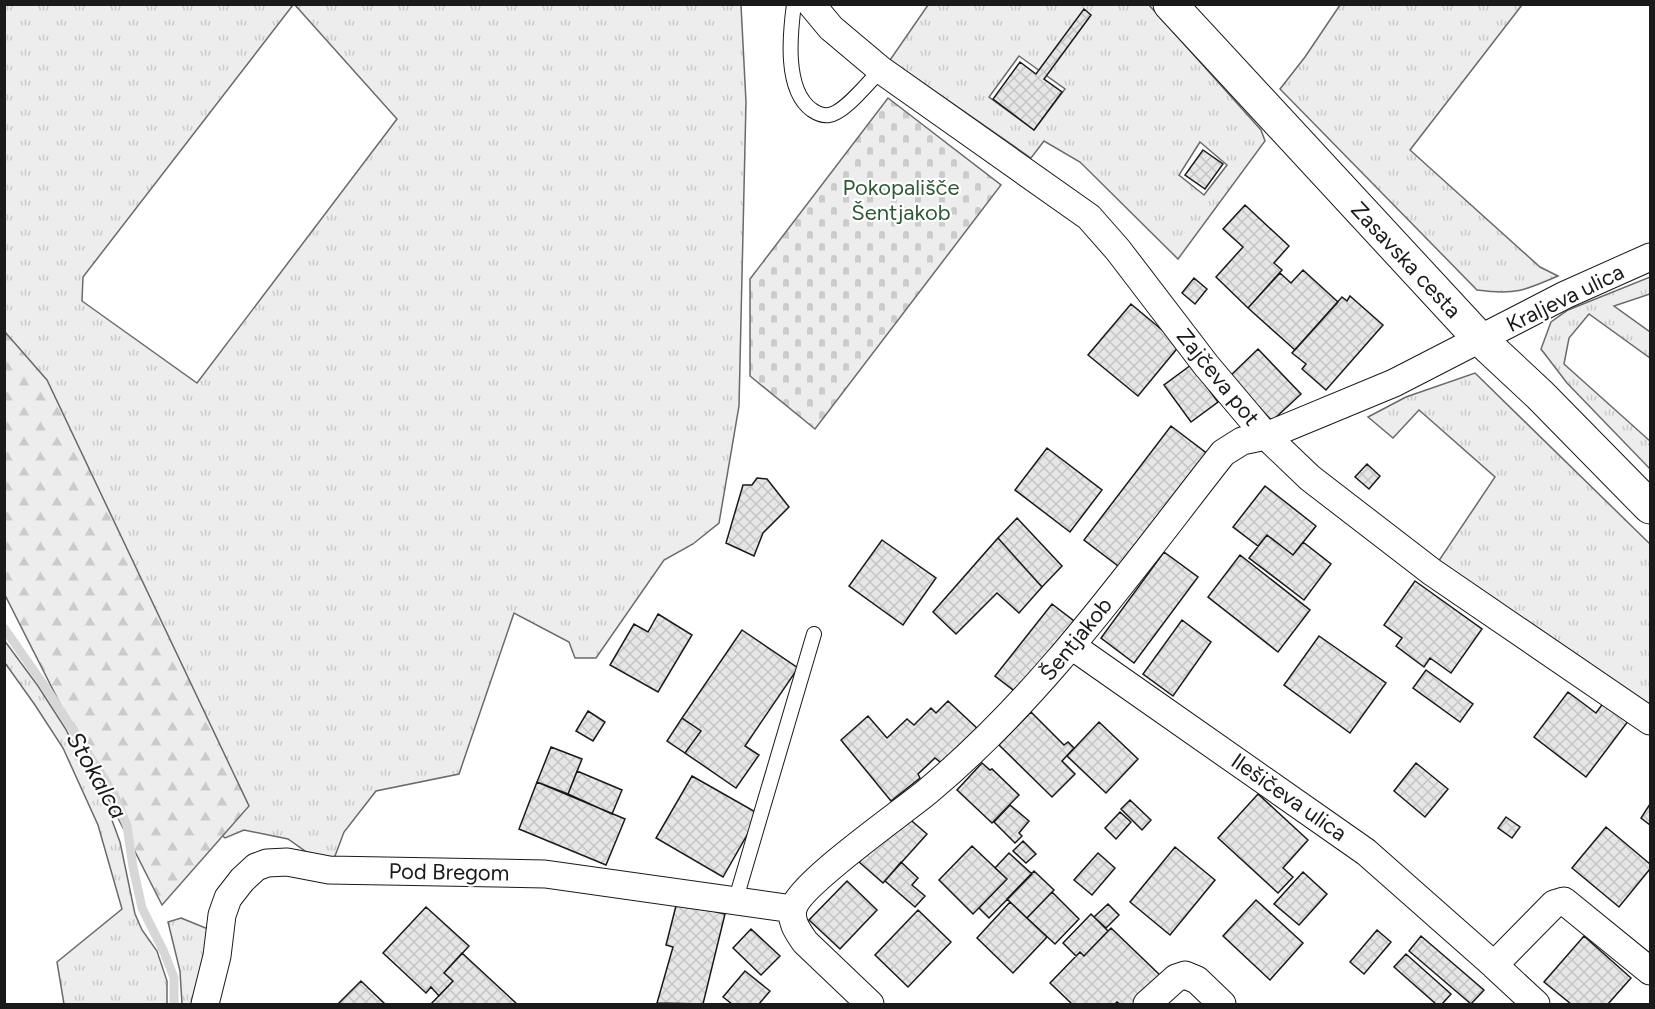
<svg xmlns="http://www.w3.org/2000/svg" width="1655" height="1009" font-family="Figtree,sans-serif">
  <defs>
    <pattern id="grass-tufts" width="24" height="20" patternUnits="userSpaceOnUse" patternTransform="scale(1.5)"><rect width="24" height="20" fill="#ededed"/><path d="M3 7l-1-3M5 7V3M7 7l1-3M15 17l-1-3M17 17v-4M19 17l1-3" fill="none" stroke="#cbcbcb"/></pattern>
    <pattern id="forest-firs" width="22" height="20" patternUnits="userSpaceOnUse" patternTransform="scale(1.5)"><rect width="22" height="20" fill="#ededed"/><path d="M5 1l3.5 6h-7zM16 11l3.5 6h-7z" fill="#cbcbcb"/></pattern>
    <pattern id="cemetery-stones" width="16" height="16" patternUnits="userSpaceOnUse" patternTransform="scale(1.5)"><rect width="16" height="16" fill="#ededed"/><path d="M2 7V4a2 2 0 0 1 4 0v3zM10 15v-3a2 2 0 0 1 4 0v3z" fill="#cbcbcb"/></pattern>
    <pattern id="building-cross-hatch" width="8" height="8" patternUnits="userSpaceOnUse" patternTransform="scale(1.5)"><rect width="8" height="8" fill="#e6e6e6"/><path d="M0 0l8 8M0 8l8-8" fill="none" stroke="#c5c5c5"/></pattern>
  </defs>
  <rect width="100%" height="100%" fill="#fff"/>
  <path fill="url(#grass-tufts)" stroke="#6a6a6a" stroke-width="1.5" fill-rule="evenodd" d="M5,5h288l-210,272 -1,24 115,82 200,-264 -102,-114h446l5,97 -7,304 -20,117 -26,21 -29,16 -68,98h-21l-6,-16 -55,-29 -55,161 -83,17 -32,41 -12,32 -24,-11 -20,-14 -44,-9 -19,8 -27,-24 -193,-319z
    M928,5h221l112,125 4,11 -87,118 -98,-97 -36,-21 -13,17 -141,-98zM1019,56l46,33 -31,41 -45,-33zM1200,142l27,23 -23,30 -25,-20z
    M1340,5h182l-112,145 130,117 18,9c-34,15 -43,19 -81,14l-197,-201 25,-32z
    M1650,277v17l-36,12 36,26v26l-61,-44 -20,24 -5,26 86,77v28l-83,-86 -26,-34 10,-27 17,-12z
    M1475,373l175,171v162l-212,-144 57,-85 -76,-67 -26,28 -25,-21 38,-20z
    M4,640l34,46 27,42 41,76 14,38 15,72 7,16 15,21 10,30v23h-103l-7,-42 65,-53 -24,-84 -35,-77 -28,-43 -30,-42z
    M181,918l32,13 -17,73h-14l-2,-33 -12,-49z"/>
  <path fill="url(#forest-firs)" stroke="#6a6a6a" stroke-width="1.5" d="M5,332l42,48 202,426 -87,99 -157,-310z"/>
  <path fill="url(#cemetery-stones)" stroke="#6a6a6a" stroke-width="1.5" d="M888,98l113,87 -186,244 -65,-53v-97z"/>
  <g fill="none" stroke-linecap="round" stroke-linejoin="round">
    <path stroke="#d7d7d7" stroke-width="9" d="M4,628l42,60 68,106 13,32 6,41 9,41 22,44 10,26v26"/>
  </g>
  <path fill="url(#building-cross-hatch)" stroke="#1a1a1a" stroke-width="1.5" d="M1084,9l7,6 -47,64 18,13 -28,38 -41,-31 27,-37 16,12z
    M1203,150l20,14 -18,25 -20,-14z
    M1245,205l44,41 -15,17 8,7 -34,38 -32,-31 27,-30 -20,-18z
    M1303,270l35,32 -43,48 -47,-42 32,-35 11,10z
    M1194,278l13,11 -12,15 -13,-11z
    M1350,296l33,29 -57,65 -24,-21 4,-5 -14,-11 50,-56 5,4z
    M1131,304l49,41 -42,51 -50,-41z
    M1258,349l43,45 -29,27 -42,-45z
    M1191,365l27,37 -27,20 -27,-37z
    M1171,426l38,29 -87,114 -38,-29z
    M1047,448l55,42 -32,42 -55,-42z
    M1367,464l13,12 -11,13 -14,-12z
    M757,478l10,1 22,28 -26,26 -9,23 -28,-13 17,-58h9z
    M1265,486l51,40 -23,29 -26,-20 -9,11 -25,-19z
    M1017,518l45,48 -20,21 -44,-49z
    M1267,535l26,20 10,-13 28,22 -27,36 -55,-42z
    M998,538l44,49 -23,26 -22,-20 -41,41 -23,-22z
    M882,540l54,38 -33,47 -54,-39z
    M1164,552l34,25 -64,86 -33,-25z
    M1240,555l70,55 -32,42 -70,-55z
    M1415,581l67,48 -31,44 -21,-15 -6,9 -28,-21 6,-8 -18,-13z
    M1052,604l26,20 -57,72 -26,-20z
    M658,614l34,21 -34,57 -48,-27 24,-41 14,8z
    M1182,620l29,22 -38,54 -30,-22z
    M742,630l56,38 -53,78 14,9 -23,33 -51,-35 16,-22 -19,-13z
    M1319,636l67,47 -36,50 -66,-48z
    M1426,670l47,34 -13,18 -47,-34z
    M1568,692l28,21 8,-11 25,18 -43,57 -52,-40z
    M948,701l31,29 -34,36 -10,-8 -17,16 2,4 -29,23 -50,-61 27,-24 19,22 20,-19 7,6 17,-17 5,5z
    M588,711l17,11 -12,19 -17,-10z
    M1031,712l33,33 4,-3 6,6 -12,13 13,13 -23,23 -53,-52z
    M682,718l19,13 -16,22 -18,-12z
    M1099,722l39,37 -32,34 -39,-37z
    M551,747l31,12 -14,35 -31,-12z
    M982,763l8,7 2,-1 27,26 -27,28 -35,-33z
    M1416,763l32,26 -23,28 -31,-26z
    M577,771l45,19 -10,24 -44,-20z
    M692,776l67,38 -36,63 -67,-39z
    M537,782l88,37 -19,46 -87,-36z
    M1258,794l50,46 -25,28 10,9 -15,16 -60,-55z
    M1130,800l21,20 -9,10 -21,-21z
    M1650,804v21l-9,-7z
    M1010,805l19,16 -10,12 3,3 -7,7 -21,-21z
    M1120,812l11,10 -15,17 -11,-11z
    M906,816l21,18 -44,49 -24,-21 32,-37z
    M1506,817l14,10 -8,11 -14,-10z
    M1606,827l44,37v5l-31,38 -47,-39z
    M1023,841l13,13 -10,9 -13,-12z
    M972,846l35,33 -34,35 -34,-34z
    M1175,847l40,33 -45,55 -40,-33z
    M1009,853l23,21 -43,44 -10,-10 28,-29 -12,-11z
    M1098,853l17,15 -23,27 -18,-15z
    M901,862l17,16 -6,7 13,11 -10,11 -30,-26z
    M1034,871l20,19 -27,28 -20,-19z
    M1303,872l24,22 -28,31 -25,-21z
    M847,881l30,29 -37,39 -31,-29z
    M1052,892l27,27 -24,25 -28,-26z
    M1256,900l47,43 -33,37 -47,-44z
    M677,902l48,12 -22,90 -46,-1 16,-56 -7,-2z
    M1010,902l37,35 -34,36 -36,-35z
    M1108,904l11,11 -13,13 -12,-11z
    M426,907l43,39 -25,27 9,8 -14,15 -8,-9 -5,6 -43,-40z
    M918,910l33,32 -43,45 -33,-32z
    M1091,914l17,17 -24,25 -4,-4 -4,4 -13,-13z
    M1111,928l52,50 -26,26h-17l-3,-2 -2,2h-43l-22,-21 30,-31 4,4z
    M751,929l29,27 -19,19 -28,-27z
    M1377,930l14,12 -27,32 -14,-12z
    M1421,936l63,54 -13,14 -62,-53z
    M1584,936l47,42 -23,26h-37l-27,-22z
    M462,953l55,51h-86l22,-23 -9,-8z
    M1406,954l45,40 -9,10h-6l-42,-37z
    M745,971l25,20 -11,13h-27l-9,-7z
    M361,981l24,23h-47z"/>
  <g fill="none" stroke-linecap="round" stroke-linejoin="round">
    <g stroke="#1a1a1a" stroke-width="16">
      <path id="lane" d="M794,4c-4,30 -10,86 18,106 6,4 11,6 17,5 16,-2 40,-34 52,-45
        M735,902l79,-268"/>
    </g>
    <g stroke="#1a1a1a" stroke-width="29">
      <path id="street" d="M811,4l20,24 50,42 208,147 29,33 88,115 60,71 44,42 122,94 218,149
        M1072,646l294,206 128,113 42,39
        M1494,965l60,-61 10,-3 86,70
        M205,1004l12,-48 5,-41 6,-17 14,-18 14,-13 11,-4 20,-1 42,8 216,4 248,35
        M870,1004l-65,-62c-6,-9 -15,-20 -12,-33 6,-25 110,-97 135,-118 116,-97 202,-220 295,-338l19,-12 24,-5 128,-53 171,-88 85,-38
        M1147,1004l29,-26 9,-3 12,5 25,24"/>
    </g>
    <g stroke="#1a1a1a" stroke-width="35">
      <path id="primary" d="M1170,4l310,335 60,56 110,112"/>
    </g>
    <use href="#lane" stroke="#fff" stroke-width="14"/>
    <use href="#street" stroke="#fff" stroke-width="27"/>
    <use href="#primary" stroke="#fff" stroke-width="33"/>
  </g>
  <g text-anchor="middle" dominant-baseline="central" stroke-width="4.5" stroke-linejoin="round" paint-order="stroke">
    <g font-size="22" fill="#2b5a34" stroke="#fff">
      <text x="901" y="187">Pokopališče<tspan x="901" dy="25">Šentjakob</tspan></text>
    </g>
    <g font-size="22" fill="#1a1a1a" stroke="#fff">
      <text transform="translate(1406 260) rotate(47)">Zasavska cesta</text>
      <text transform="translate(1565 298) rotate(-26)">Kraljeva ulica</text>
      <text transform="translate(1218 377) rotate(51)">Zajčeva pot</text>
      <text transform="translate(1076 639) rotate(-51)">Šentjakob</text>
      <text transform="translate(1289 797) rotate(35)">Ilešičeva ulica</text>
      <text transform="translate(449 872) rotate(1)">Pod Bregom</text>
    </g>
    <g font-size="24" font-style="italic" fill="#1a1a1a" stroke="#fff">
      <text transform="translate(97 775) rotate(60)">Stokalca</text>
    </g>
  </g>
  <rect width="1655" height="1009" fill="none" stroke="#1a1a1a" stroke-width="12"/>
</svg>
